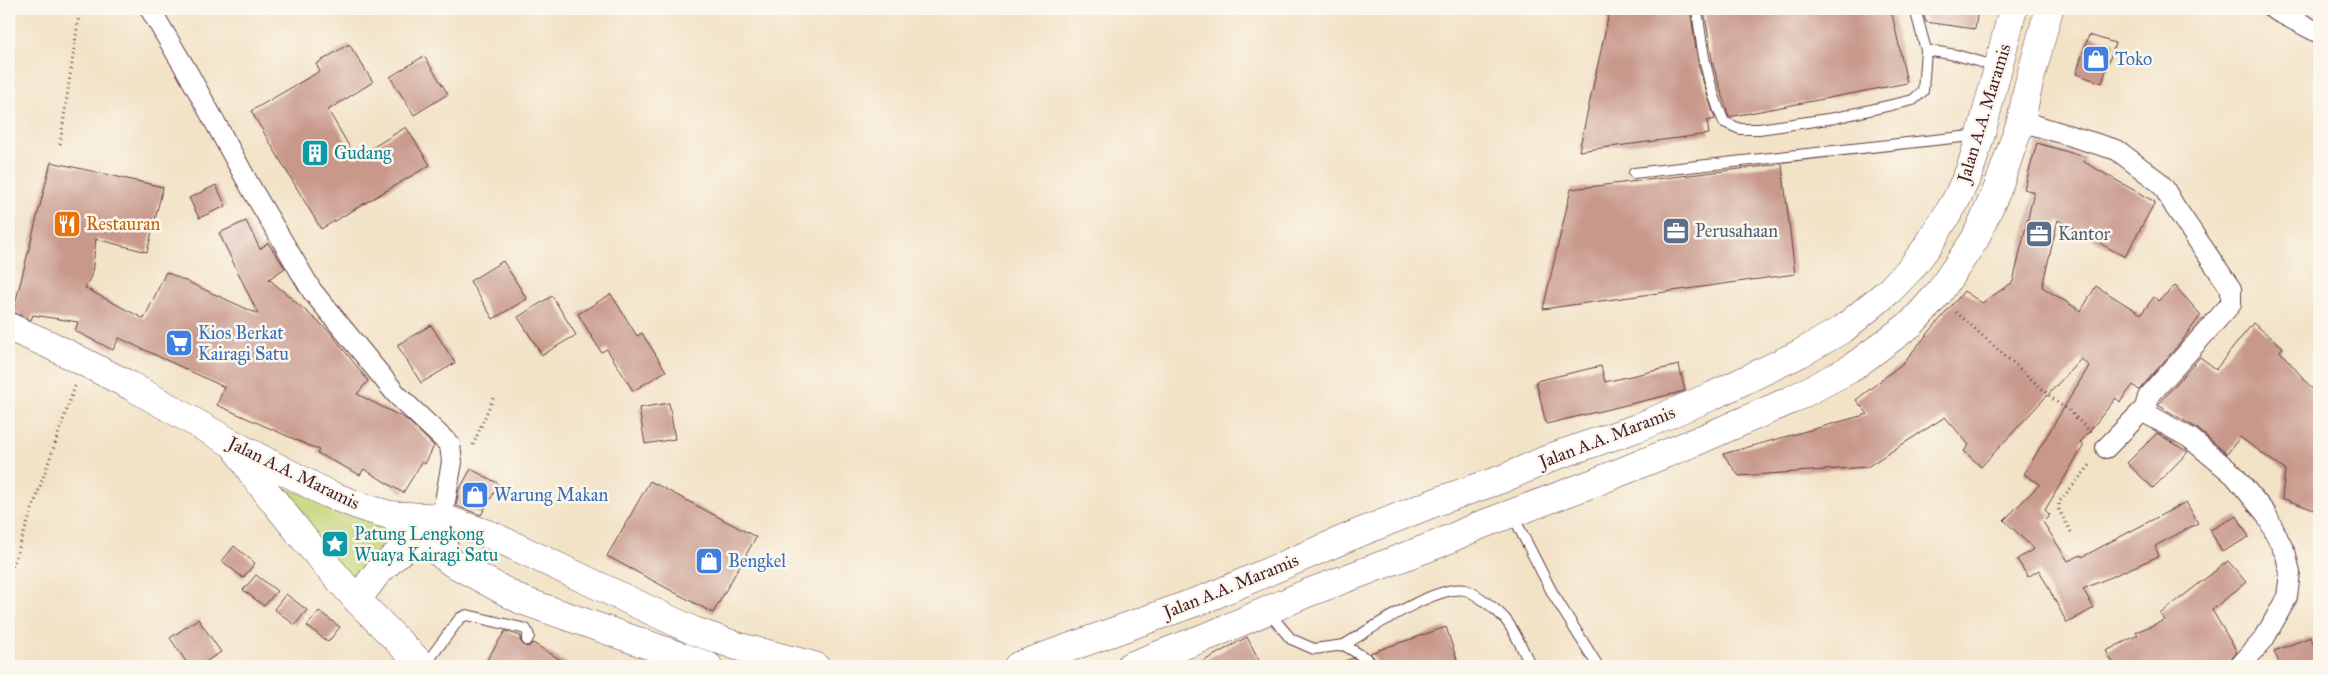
<svg xmlns="http://www.w3.org/2000/svg" width="2328" height="675" font-family="'IM FELL Great Primer',serif">
  <rect width="100%" height="100%" fill="#fbf7ec"/>
  <filter id="ink" filterUnits="userSpaceOnUse"><feTurbulence type="fractalNoise" baseFrequency=".02" numOctaves="2"/><feDisplacementMap in="SourceGraphic" scale="10" xChannelSelector="R" yChannelSelector="G"/><feConvolveMatrix kernelMatrix="1 2 1 2 8 2 1 2 1" color-interpolation-filters="sRGB"/></filter>
  <filter id="wash" filterUnits="userSpaceOnUse"><feTurbulence type="fractalNoise" baseFrequency=".0096" numOctaves="4" result="noise"/><feDisplacementMap in="SourceGraphic" scale="20" xChannelSelector="R" yChannelSelector="G"/><feGaussianBlur stdDeviation="1.12" result="paint"/><feColorMatrix in="noise" values="0 0 0 0 0 0 0 0 0 0 0 0 0 0 0 0 0 1.4 0 .05"/><feComposite in="paint" operator="in"/></filter>
  <g filter="url(#wash)">
    <rect width="100%" height="100%" fill="#f2e2c6"/>
    <path fill="#c4d477" stroke="#877a51" d="M286,489l102,32 23,16 -53,57 -65,-77z"/>
    <g id="blocks">
      <path fill="#c8988b" d="M1610,9h80l9,59 16,51 -8,2 2,13 -130,17z
        M1704,9h187l16,74 -178,34 -16,-52z
        M1922,9h56l-3,20 -49,-7z
        M2089,35l26,8 -13,40 -26,-9z
        M349,44l24,38 -45,28 28,48 50,-31 24,38 -109,64 -70,-118 69,-40 -4,-7z
        M424,56l24,38 -34,21 -24,-38z
        M2037,143l48,14 -1,5 71,40 -30,55 -67,-37 -16,67 39,24 15,-25 45,28 13,-17 4,4 17,-15 26,29 -20,27 -42,48 -6,-5 -13,17 -4,-4 -36,45 4,2 -39,65 5,5 -7,7 25,39 13,-6 1,2 104,-55 12,21 -43,23 4,10 -76,33 11,19 -27,15 -28,-53 -11,7 -11,-18 17,-10 -30,-29 36,-36 -16,-10 65,-108 -8,-7 -100,108 -17,-16 5,-6 -24,-28 -78,50 -128,9 -16,-22 145,-40 -12,-14 47,-37 61,-72 18,12 31,-21 21,-90 -10,-3z
        M51,162l112,25 -16,65 -51,-13 -4,35 -7,14 59,31 22,-47 92,42 -39,-81 27,-12 14,28 8,-6 17,25 -16,11 60,52 39,50 -11,13 49,25 28,27 -9,18 -3,-2 -19,31 -39,-24 -4,6 -43,-22 2,-3 -102,-45 7,-18 -105,-49 -6,12 -38,-19 3,-9 -45,-7 -2,5 -18,-8z
        M1782,164l13,110 -252,35 28,-120z
        M216,185l10,21 -27,12 -10,-20z
        M503,261l24,38 -34,20 -23,-38z
        M611,294l26,42 5,-3 24,38 -33,20 -26,-42 -6,3 -23,-38z
        M552,296l24,39 -34,20 -24,-38z
        M2253,323l30,24 -3,4 39,46v115l-37,-14 3,-28 -45,-33 -13,17 -29,-25 -40,-24 42,-48 16,12z
        M431,325l24,38 -34,20 -24,-38z
        M1679,365l6,26 -139,33 -10,-43 65,-15 4,16z
        M669,403l6,36 -30,5 -6,-36z
        M2157,433l31,19 -35,36 -26,-25z
        M471,469l28,15 -18,31 -25,-9 3,-16z
        M650,481l106,56 -43,76 -106,-57z
        M2237,516l12,21 -27,15 -12,-22z
        M234,546l21,17 -12,15 -21,-17z
        M2228,561l18,21 -34,28 25,42 -6,7 -3,7h-113l-9,-15 32,-16 -2,-3 29,-12 -5,-6z
        M256,575l21,16 -13,15 -21,-16z
        M286,594l21,16 -12,15 -21,-16z
        M319,611l21,16 -12,15 -21,-16z
        M198,619l23,33 -22,14h-10l-19,-28z
        M1446,627l13,39h-79l-10,-13z
        M505,631l16,5 -1,5 4,5 4,1 5,-4 38,23h-88z
        M1247,637l15,29h-67z
        M2311,637l8,23v6h-39l-6,-15z
        M1353,658l11,8h-24l-1,-3z"/>
    </g>
  </g>
  <g filter="url(#ink)">
    <use href="#blocks" fill-opacity="0" stroke="#633c42" stroke-width="1"/>
    <g fill="none" stroke-linecap="round" stroke-linejoin="round">
      <g stroke="#633c42" stroke-width="12">
        <path id="lane" d="M1697,9c5,41 10,75 27,113l16,7h19l76,-11 78,-18 10,-9 3,-41 30,5 42,12
          M1915,9l11,41
          M1634,173l346,-38
          M1512,514l41,80 45,72
          M1268,612l23,27 23,10 30,-4 23,14 6,7
          M1344,645c25,-15 93,-61 121,-55 10,2 33,21 40,29 11,13 18,32 26,47
          M425,665l35,-47 7,-3 59,14 3,7 -2,4"/>
      </g>
      <g stroke="#633c42" stroke-width="22">
        <path id="street" d="M150,9l38,64 63,115 61,103 85,104 53,50 2,17 -10,56 9,44
          M2273,9l46,24
          M2021,121l96,29 42,32 5,6 11,19 56,82v15l-83,93 -3,11 4,7 41,23 44,37 32,39 20,41 4,18 -3,24 -23,42 -24,27
          M2106,448l39,-40"/>
      </g>
      <g stroke="#633c42" stroke-width="29">
        <path id="highway" d="M9,327l41,18 81,41 102,58 95,50 37,14 25,7 52,3 51,18 201,95 46,16 75,19
          M234,445l20,31 51,64 52,60 66,66
          M390,515l61,47 70,38 187,66
          M357,600l20,-27 41,-38
          M1018,666l189,-68 149,-64 85,-34 61,-21 53,-23 82,-28 75,-32 89,-43 42,-24 47,-39 21,-22 16,-21 28,-45 15,-32 11,-36 32,-125
          M1130,666l86,-33 89,-39 133,-50 40,-18 118,-44 106,-43 89,-39 59,-31 62,-46 26,-29 37,-55 22,-49 24,-69 7,-34 21,-78"/>
      </g>
      <path stroke="#633c42" stroke-width="3" stroke-dasharray="1 4" stroke-linecap="butt" d="M60,144l20,-135
        M1956,312l103,92 10,6 22,23
        M473,445l21,-49
        M2071,532l-12,-22v-8l32,-38
        M9,576l66,-190"/>
      <use href="#lane" stroke="#fff" stroke-width="10"/>
      <use href="#street" stroke="#fff" stroke-width="20"/>
      <use href="#highway" stroke="#fff" stroke-width="28"/>
    </g>
  </g>
  <defs>
    <g id="shop-square" transform="scale(1.4375)"><rect x="-9" y="-9" width="18" height="18" rx="4" fill="#3f7fe0" stroke="#fbf7ec"/><path d="M-5-2.5h2.3a2.7 3.5 0 0 1 5.4 0H5L5.5 6h-11ZM-1.5-2.5h3a1.5 2.3 0 0 0-3 0Z" fill="#fff"/></g>
    <g id="building-square" transform="scale(1.4375)"><rect x="-9" y="-9" width="18" height="18" rx="4" fill="#0f9aa8" stroke="#fbf7ec"/><path d="M-4-6H4V6H1V3H-1V6H-4ZM-2.5-4.3h1.7v1.8h-1.7ZM.8-4.3h1.7v1.8H.8ZM-2.5-1h1.7V.8h-1.7ZM.8-1h1.7V.8H.8Z" fill="#fff"/></g>
    <g id="restaurant-square" transform="scale(1.4375)"><rect x="-9" y="-9" width="18" height="18" rx="4" fill="#e8710a" stroke="#fbf7ec"/><path d="M-5-6h1v4h1v-4h1v4h1v-4h1v5L-1.5 .5V6h-2V.5L-5-1ZM5-6V6H3V1.5H1.5Q1.5-4 5-6Z" fill="#fff"/></g>
    <g id="office-square" transform="scale(1.4375)"><rect x="-9" y="-9" width="18" height="18" rx="4" fill="#5c6f8a" stroke="#fbf7ec"/><path d="M-6-3h4V-5.5h4V-3h4V5H-6ZM-1-4.5V-3h2v-1.5ZM-6 0V1H6V0Z" fill="#fff"/></g>
    <g id="supermarket-square" transform="scale(1.4375)"><rect x="-9" y="-9" width="18" height="18" rx="4" fill="#3f7fe0" stroke="#fbf7ec"/><path d="M-6-5.5h2.5l.6 2H6L4.5 2H-2.5L-4.4-4H-6ZM-1.5 3.2a1.3 1.3 0 1 0 .1 0ZM3 3.2a1.3 1.3 0 1 0 .1 0Z" fill="#fff"/></g>
    <g id="sight-square" transform="scale(1.4375)"><rect x="-9" y="-9" width="18" height="18" rx="4" fill="#0f9aa8" stroke="#fbf7ec"/><path d="M0-6L1.8-2.2L6-1.7L2.9 1.2L3.7 5.4L0 3.3L-3.7 5.4L-2.9 1.2L-6-1.7L-1.8-2.2Z" fill="#fff"/></g>
  </defs>
  <g fill-rule="evenodd">
    <use href="#shop-square" x="2096" y="59"/>
    <use href="#building-square" x="315" y="153"/>
    <use href="#restaurant-square" x="67" y="224"/>
    <use href="#office-square" x="1676" y="231"/>
    <use href="#office-square" x="2039" y="234"/>
    <use href="#supermarket-square" x="179" y="343"/>
    <use href="#shop-square" x="475" y="495"/>
    <use href="#sight-square" x="335" y="544"/>
    <use href="#shop-square" x="709" y="561"/>
  </g>
  <g text-anchor="middle" dominant-baseline="central" stroke-width="5" stroke-linejoin="round" paint-order="stroke">
    <g font-size="18" fill="#366cbe" stroke="#fbf7ec" text-anchor="start">
      <text x="2115" y="59">Toko</text>
      <text x="198" y="333">Kios Berkat<tspan x="198" dy="21">Kairagi Satu</tspan></text>
      <text x="494" y="495">Warung Makan</text>
      <text x="728" y="561">Bengkel</text>
    </g>
    <g font-size="18" fill="#4a1f2b" stroke="#fbf7ec">
      <text transform="translate(1984 113) rotate(-73)">Jalan A.A. Maramis</text>
      <text transform="translate(1607 437) rotate(-21)">Jalan A.A. Maramis</text>
      <text transform="translate(294 473) rotate(26)">Jalan A.A. Maramis</text>
      <text transform="translate(1231 586) rotate(-22)">Jalan A.A. Maramis</text>
    </g>
    <g font-size="18" fill="#0d838f" stroke="#fbf7ec" text-anchor="start">
      <text x="334" y="153">Gudang</text>
      <text x="354" y="534">Patung Lengkong<tspan x="354" dy="21">Wuaya Kairagi Satu</tspan></text>
    </g>
    <g font-size="18" fill="#c56008" stroke="#fbf7ec" text-anchor="start">
      <text x="86" y="224">Restauran</text>
    </g>
    <g font-size="18" fill="#4e5e75" stroke="#fbf7ec" text-anchor="start">
      <text x="1695" y="231">Perusahaan</text>
      <text x="2058" y="234">Kantor</text>
    </g>
  </g>
  <rect width="2328" height="675" fill="none" stroke="#fbf7ec" stroke-width="30"/>
</svg>
